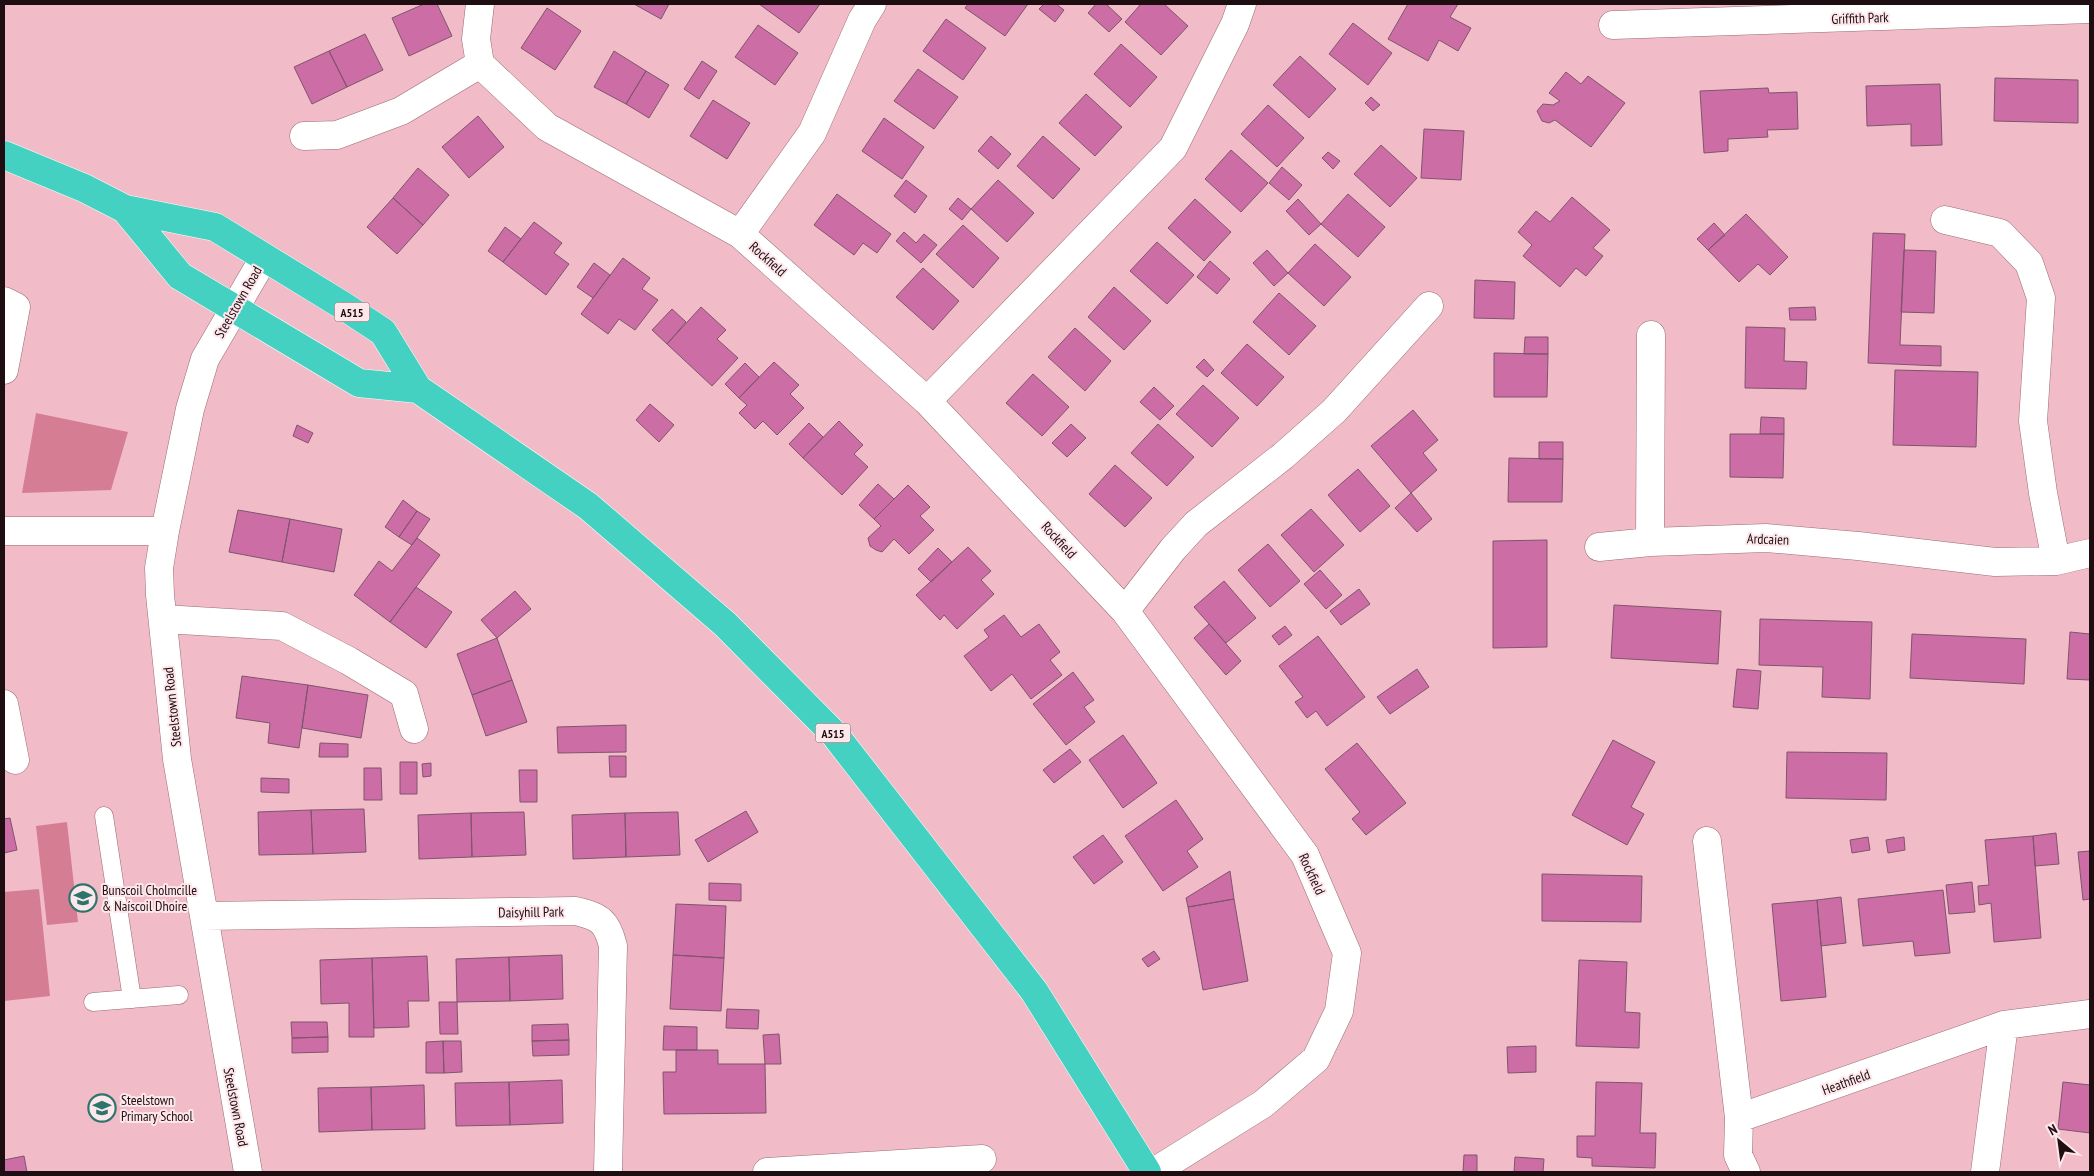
<svg xmlns="http://www.w3.org/2000/svg" width="2094" height="1176" font-family="'PT Sans Narrow',sans-serif">
  <rect width="100%" height="100%" fill="#f1bcc7"/>
  <path fill="#d57e93" d="M36,413l92,19 -17,58 -89,3z
    M67,822l11,100 -31,3 -11,-99z
    M39,889l11,107 -46,5v-109z"/>
  <path fill="#cd6da6" stroke="#7e556c" d="M424,4h13l15,32 -43,20 -17,-38z
    M634,4h35l-8,15z
    M759,4h61l-21,29z
    M968,4h60l-23,32 -40,-28z
    M1044,4h12l8,6 -9,12 -16,-13z
    M1096,4h10l16,15 -13,13 -21,-19z
    M1141,4h23l24,22 -27,29 -36,-33z
    M1408,4h50l-8,13 21,11 -13,23 -19,-11 -11,21 -40,-22z
    M547,8l34,23 -26,39 -34,-22z
    M946,19l40,29 -23,32 -40,-29z
    M1353,23l39,30 -24,32 -39,-31z
    M758,25l40,28 -23,32 -40,-28z
    M365,34l18,36 -36,17 -18,-36z
    M1121,44l36,33 -27,30 -36,-33z
    M329,51l18,36 -35,17 -18,-37z
    M614,51l32,20 -20,33 -32,-17z
    M1300,56l36,33 -27,29 -36,-33z
    M702,61l15,10 -18,28 -15,-10z
    M918,69l40,28 -24,32 -40,-28z
    M646,71l23,14 -20,33 -23,-14z
    M1566,72l15,12 7,-8 37,27 -34,44 -36,-27 -6,3 -7,-2 -5,-10 6,-7 10,1 7,-4 -11,-8z
    M1995,78l83,2v43l-84,-2z
    M1940,84l2,61 -31,1v-22l-44,2 -1,-40z
    M1768,88l1,5 28,-1 1,37 -31,1 1,7 -40,2v12l-24,2 -4,-62z
    M1086,94l36,33 -27,29 -36,-33z
    M1371,97l9,8 -7,6 -8,-8z
    M713,100l37,23 -23,36 -37,-23z
    M1268,105l36,33 -27,29 -36,-33z
    M478,116l26,31 -35,31 -27,-31z
    M884,118l40,29 -22,32 -40,-28z
    M1424,129l40,2 -3,49 -40,-2z
    M991,136l20,18 -13,15 -20,-18z
    M1043,136l37,33 -27,30 -36,-33z
    M1381,145l36,33 -27,29 -36,-33z
    M1231,150l37,33 -27,29 -36,-33z
    M1328,152l12,9 -7,8 -11,-11z
    M1282,167l20,18 -13,15 -20,-17z
    M418,168l31,27 -26,30 -30,-27z
    M906,180l21,16 -12,17 -21,-17z
    M998,180l36,33 -27,29 -36,-33z
    M837,194l54,40 -14,19 -14,-10 -9,12 -40,-30z
    M1348,194l37,33 -27,30 -37,-33z
    M1572,197l38,33 -17,18 10,8 -17,20 -10,-8 -16,19 -37,-31 9,-11 -14,-13 18,-21 14,11z
    M393,198l30,27 -26,29 -30,-27z
    M958,198l13,11 -9,11 -13,-11z
    M1195,199l36,33 -27,29 -36,-33z
    M1298,199l23,25 -12,11 -23,-24z
    M1746,214l42,43 -18,18 -12,-11 -19,18 -31,-32z
    M534,222l28,21 -8,10 15,11 -23,31 -43,-33z
    M1714,223l11,12 -17,15 -11,-11z
    M963,225l36,33 -26,30 -37,-34z
    M505,227l16,12 -18,23 -15,-11z
    M904,232l12,11 8,-9 13,11 -16,18 -25,-22z
    M1873,233l32,1 -5,111 41,1v20l-73,-3z
    M1157,242l37,33 -27,29 -37,-33z
    M1315,244l36,33 -27,29 -36,-33z
    M1267,250l21,23 -14,13 -21,-23z
    M1904,250l32,1 -2,62 -33,-1z
    M623,258l27,20 -8,11 16,11 -23,30 -16,-11 -11,15 -27,-20z
    M1210,261l20,18 -13,15 -20,-17z
    M594,263l16,12 -17,23 -16,-11z
    M923,268l36,33 -26,29 -37,-33z
    M1475,280l40,2 -1,37 -40,-1z
    M1114,287l37,34 -27,29 -36,-33z
    M1279,293l37,33 -27,29 -36,-33z
    M701,307l25,23 -9,9 21,19 -26,28 -45,-42z
    M1815,307l1,13h-26l-1,-12z
    M672,309l14,13 -19,22 -15,-14z
    M1746,327l39,1 -1,33 23,1 -1,27 -61,-1z
    M1075,328l36,33 -26,30 -37,-34z
    M1525,337h23v17h-24z
    M1247,344l37,33 -27,29 -36,-33z
    M1494,353l54,1 -1,43h-53z
    M1204,359l10,11 -7,7 -11,-10z
    M774,362l25,23 -9,9 14,14 -27,27 -14,-14 -8,8 -16,-16 8,-8 -8,-7z
    M745,363l14,14 -20,21 -14,-14z
    M1895,370l83,2 -2,75 -83,-2z
    M1033,374l36,33 -27,29 -36,-33z
    M1203,385l36,33 -27,29 -36,-33z
    M1154,387l20,19 -14,14 -20,-18z
    M650,404l24,21 -15,17 -23,-22z
    M1413,410l25,30 -15,13 14,17 -26,23 -40,-47z
    M1761,417l23,1v16h-24z
    M839,421l24,24 -9,9 14,13 -26,28 -39,-37z
    M809,423l14,14 -20,21 -14,-14z
    M1071,424l15,14 -19,19 -15,-14z
    M1158,424l36,33 -27,29 -36,-33z
    M297,425l16,8 -5,10 -15,-7z
    M1730,434h54l-1,44 -53,-1z
    M1539,442h24v17h-24z
    M1509,458l54,1 -1,43h-54z
    M1115,465l37,33 -27,29 -36,-33z
    M1358,469l32,37 -30,26 -32,-37z
    M878,484l16,15 -20,20 -15,-14z
    M908,485l22,22 -10,9 14,14 -25,24 -15,-15 -12,13 -6,-2 -6,-4 -2,-8 13,-12 -7,-7z
    M1411,493l21,26 -15,13 -22,-24z
    M403,500l14,11 -18,26 -14,-10z
    M1311,509l33,36 -30,27 -33,-37z
    M238,510l52,9 -8,43 -53,-10z
    M417,511l13,8 -18,26 -13,-8z
    M290,519l52,10 -8,43 -52,-10z
    M417,538l23,17 -50,67 -36,-27 25,-34 13,10z
    M1547,540v107l-54,1v-107z
    M1268,544l32,37 -30,26 -32,-37z
    M968,547l23,24 -10,9 13,14 -37,35 -13,-14 -4,5 -24,-25z
    M938,548l14,14 -21,20 -13,-13z
    M1320,570l22,25 -16,14 -22,-25z
    M1224,581l32,37 -30,25 -32,-36z
    M416,587l36,25 -26,36 -36,-26z
    M1359,589l11,15 -29,21 -11,-14z
    M515,591l16,18 -34,29 -16,-18z
    M1614,605l107,6 -3,53 -107,-6z
    M1004,615l17,22 18,-13 21,28 -10,8 12,15 -31,24 -19,-25 -21,17 -27,-35 25,-19 -5,-7z
    M1760,619l112,3 -2,77 -48,-2 1,-30 -64,-2z
    M1209,624l32,37 -15,14 -32,-37z
    M1285,626l7,9 -13,10 -7,-9z
    M2070,632l20,2v46l-23,-1z
    M1912,634l114,5 -2,45 -114,-6z
    M1318,636l47,61 -38,29 -11,-15 -9,7 -12,-16 8,-5 -24,-31z
    M497,638l15,42 -40,15 -15,-41z
    M1417,669l12,18 -39,27 -13,-17z
    M1737,669l24,2 -3,38 -25,-2z
    M1073,672l21,28 -10,7 11,15 -29,23 -33,-41z
    M242,676l66,9 -9,63 -31,-5 2,-20 -34,-5z
    M512,680l15,42 -41,14 -14,-41z
    M308,685l60,10 -7,43 -59,-10z
    M626,725v27l-68,1 -1,-26z
    M1123,735l34,48 -34,25 -34,-48z
    M1613,740l42,22 -24,45 13,7 -17,31 -55,-30z
    M320,743l28,1v13h-29z
    M1357,743l49,60 -40,32 -14,-16 8,-7 -35,-43z
    M1070,749l11,13 -27,21 -11,-13z
    M1787,752l100,1 -1,47 -100,-2z
    M609,756h17v21h-16z
    M400,762h17v32h-17z
    M431,763v13l-8,1 -1,-13z
    M364,768h17l1,32h-18z
    M519,770h18v32h-17z
    M261,778l28,1v14l-28,-1z
    M1176,800l27,39 -16,12 11,16 -35,24 -38,-55z
    M364,809l2,43 -53,2 -2,-44z
    M311,810l2,44 -54,1 -1,-43z
    M746,811l12,21 -50,30 -13,-22z
    M524,812l2,43 -54,2 -1,-44z
    M678,812l2,43 -54,2 -1,-44z
    M471,813l1,44 -53,2 -1,-44z
    M625,813l1,44 -53,2 -1,-44z
    M10,818l7,32 -13,3v-34z
    M2056,833l3,31 -24,2 -2,-30z
    M1103,835l20,27 -29,22 -21,-27z
    M2033,836l8,102 -47,4 -3,-39 -12,2 -1,-19 11,-1 -4,-45z
    M1868,837l2,13 -18,3 -2,-13z
    M1904,837l1,13 -17,3 -2,-13z
    M2090,851v48l-7,1 -5,-48z
    M1230,871l4,28 -46,8 -2,-9z
    M1542,874l100,2 -1,46 -99,-1z
    M1972,882l3,30 -26,2 -3,-29z
    M709,883l32,1v17l-32,-1z
    M1943,890l7,63 -35,3 -2,-15 -50,5 -5,-47z
    M1841,897l5,46 -25,3 -4,-46z
    M1234,899l14,82 -45,9 -15,-83z
    M1817,900l9,97 -45,4 -9,-97z
    M676,904l50,2 -2,52 -51,-3z
    M1154,951l6,8 -12,8 -6,-8z
    M562,955l1,44 -53,2 -1,-44z
    M673,955l51,3 -3,53 -51,-2z
    M427,956l2,45h-21l1,26 -35,1 -2,-70z
    M509,957l1,44 -53,1 -1,-43z
    M372,958l2,79h-25v-34l-28,1 -1,-44z
    M1579,960l48,2 -2,50 15,1 -1,35 -63,-2z
    M439,1002h18l1,32h-18z
    M727,1009l32,1 -1,19 -32,-1z
    M291,1022h36l1,15 -36,1z
    M568,1024l1,16 -37,1v-16z
    M664,1026l33,1v23h-34z
    M779,1034l2,30h-16l-2,-29z
    M328,1037v15l-36,1v-15z
    M569,1040v15l-36,1 -1,-15z
    M443,1041l1,32h-18v-31z
    M443,1041h18l1,31 -18,1z
    M1536,1046v26l-28,1 -1,-26z
    M676,1050h42v14h47l1,49 -102,1 -1,-42h13z
    M562,1080l1,43 -53,2 -1,-43z
    M509,1082l1,43 -54,1 -1,-43z
    M1596,1082l46,1 -2,50h16l-1,35 -63,-2v-8l-15,-1v-21h18z
    M2063,1082l27,3v48l-32,-4z
    M424,1085l1,44 -53,1 -1,-43z
    M371,1087l1,43 -53,2 -1,-44z
    M1464,1155h13v17h-14z
    M24,1156l3,16h-23v-12z
    M1515,1157l29,2 -1,13h-29z"/>
  <g fill="none" stroke-linecap="round" stroke-linejoin="round">
    <g stroke="#9a6b75" stroke-width="19">
      <path id="lane" d="M104,816l28,183
        M93,1002l86,-7"/>
    </g>
    <g stroke="#9a6b75" stroke-width="29">
      <path id="street" d="M480,4l-4,35 4,25 67,63 193,107 187,167 198,210 180,244 42,98 -8,58 -23,48 -53,45 -109,68
        M1613,25l477,-16
        M304,136l33,-1 64,-24 79,-47
        M1945,220l55,13 29,30 12,35 -8,123 10,72 13,68
        M740,234l72,-101 50,-113 10,-16
        M4,301l12,6 -12,63
        M1651,335l-1,207 116,-4 92,8 137,16 61,-1 34,-8
        M927,401l246,-253 62,-124 7,-20
        M4,531h161
        M1599,547l51,-5
        M1125,611l48,-62 23,-25 87,-68 51,-45 95,-105
        M163,619l119,7 67,35 55,33 10,35
        M4,704l11,56
        M1707,841l32,277
        M204,916l372,-5c24,6 31,10 37,35l-5,226
        M248,1172l-71,-413 -17,-164 -1,-27 6,-37 25,-122 15,-50 59,-101
        M767,1172l215,-13
        M1746,1172l-8,-17 1,-37 265,-93 86,-11
        M1985,1172l19,-147"/>
    </g>
    <g stroke="#fff" stroke-width="29">
      <path id="highway" d="M4,155l80,33 41,21 90,18 127,78 41,27 35,57 170,117 137,118 110,111 199,256 113,181
        M125,209l55,67 179,107 59,6"/>
    </g>
    <use href="#lane" stroke="#fff" stroke-width="18"/>
    <use href="#street" stroke="#fff" stroke-width="28"/>
    <use href="#highway" stroke="#45d1c2" stroke-width="28"/>
  </g>
  <defs>
    <g id="school-ring" transform="scale(1.4375)"><circle r="9.5" fill="#fde7eb" stroke="#2c746c" stroke-width="1.5"/><path d="M0-5L7-2L0 1L-7-2ZM-4 1L0 2.5L4 1V4Q0 6-4 4Z" fill="#2c746c"/></g>
  </defs>
  <g fill-rule="evenodd">
    <use href="#school-ring" x="83" y="898"/>
    <use href="#school-ring" x="102" y="1108"/>
  </g>
  <g text-anchor="middle" dominant-baseline="central" stroke-width="4" stroke-linejoin="round" paint-order="stroke">
    <g fill="#fde7eb" stroke="#614e52" stroke-width="1">
      <rect x="334.5" y="302.5" width="35" height="19" rx="4"/>
      <rect x="815.5" y="723.5" width="35" height="19" rx="4"/>
    </g>
    <g font-size="12" font-weight="bold" fill="#1e0d11">
      <text x="352" y="312">A515</text>
      <text x="833" y="733">A515</text>
    </g>
    <g font-size="14" fill="#1e0d11" stroke="#fde7eb">
      <text transform="translate(1860 18) rotate(-2)">Griffith Park</text>
      <text transform="translate(768 259) rotate(42)">Rockfield</text>
      <text transform="translate(238 302) rotate(-60)">Steelstown Road</text>
      <text transform="translate(1768 539) rotate(2)">Ardcaien</text>
      <text transform="translate(1059 540) rotate(47)">Rockfield</text>
      <text transform="translate(172 707) rotate(-96)">Steelstown Road</text>
      <text transform="translate(1312 874) rotate(65)">Rockfield</text>
      <text transform="translate(531 912) rotate(-1)">Daisyhill Park</text>
      <text transform="translate(1846 1082) rotate(-20)">Heathfield</text>
      <text transform="translate(236 1107) rotate(79)">Steelstown Road</text>
    </g>
    <g font-size="14" fill="#1e0d11" stroke="#fde7eb" text-anchor="start">
      <text x="102" y="890">Bunscoil Cholmcille<tspan x="102" dy="16">&amp; Naíscoil Dhoire</tspan></text>
      <text x="121" y="1100">Steelstown<tspan x="121" dy="16">Primary School</tspan></text>
    </g>
  </g>
  <rect width="2094" height="1176" fill="none" stroke="#1e0d11" stroke-width="10"/>
  <g transform="translate(2059 1141) rotate(331)" stroke="#fde7eb" stroke-width="4" paint-order="stroke">
  <path d="M0-4L9 19L0 12L-9 19Z" fill="#1e0d11"/>
  <text y="-8" font-size="14" font-weight="bold" text-anchor="middle" fill="#1e0d11">N</text>
  </g>
</svg>
